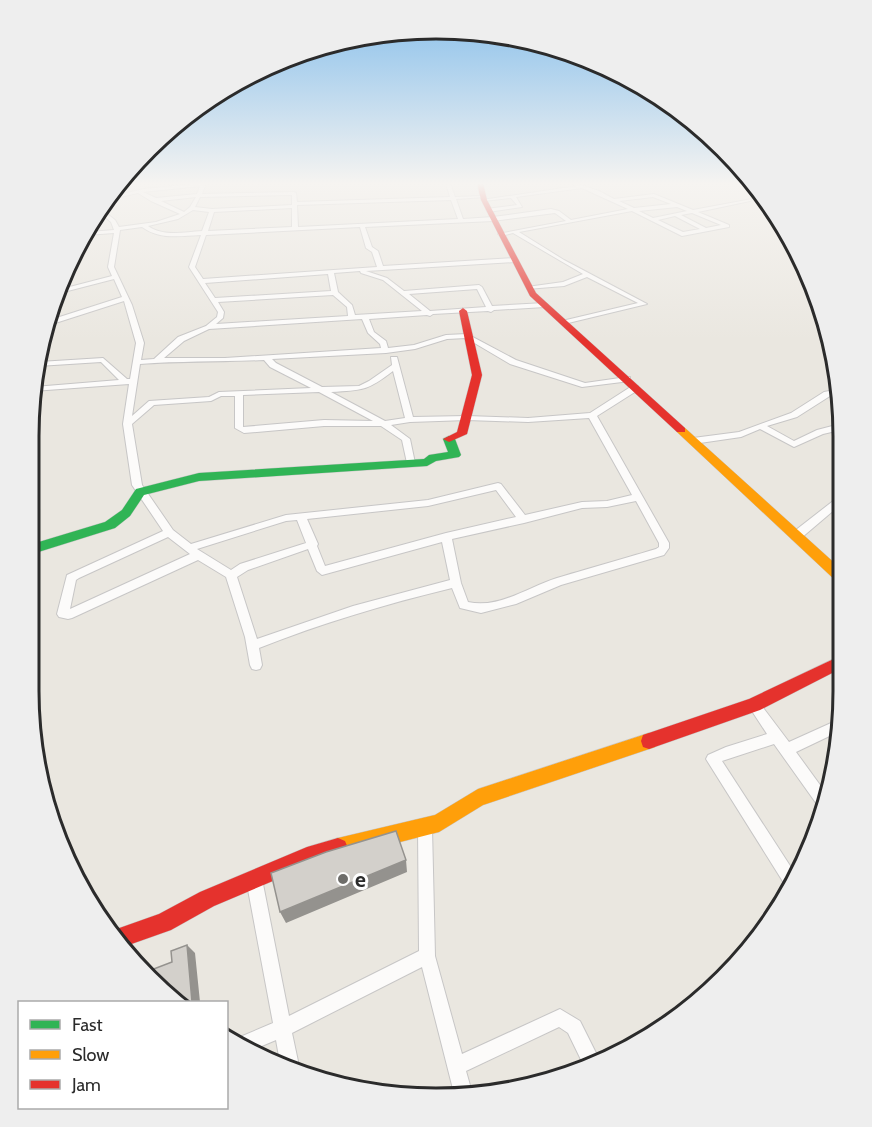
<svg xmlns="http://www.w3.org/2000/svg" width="872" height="1127" font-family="Cabin,sans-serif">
  <rect width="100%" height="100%" fill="#eae7e0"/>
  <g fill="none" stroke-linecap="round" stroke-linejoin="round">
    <g stroke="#c7c6c6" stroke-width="2">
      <path id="street" d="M202,183h4l-4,11 92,-2 2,1 1,9 153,-5 -4,-14h4l5,14 28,-1 2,1 -29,2 7,20 30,-2 58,-8 8,2 12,9 57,-11 -46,-21 -66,9 6,10 -34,5 -2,-3 31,-4 -6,-7 -27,3 -2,-1 95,-14 -7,-3h5l24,8 15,8 40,-5 39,16 59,-11 -2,2 -52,11 31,13v2l-47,9 -50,-25 -113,21 45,28 83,44 -83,20 -2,-1v-2l76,-18 -51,-26 -23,9 -37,3v-2l36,-5 20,-8 -70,-41 -12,3 -3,-2 68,-13 -11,-8 -62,8 -128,6 7,20 6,4 5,15 132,-8 3,2 -3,2 -149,9 21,7 17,13 75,-6 3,2 10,19 53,-3 3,2 -3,2 -51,3 -3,2 -3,-1 -55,3 -3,2 -3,-1 -58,4 5,13 12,9 2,7 26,-3 32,-10 21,-1 49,26 69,23 42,-6h3v4l-48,6 -72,-23 -44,-26 -19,1 -32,10 -29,4 -114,6 4,4 46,24 37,-1 10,-5 23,-16 -1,-8h6l16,60 54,-1 61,2 62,-5 42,-27h6v4l-41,26 72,127v5l-5,7 -103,30 -45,19 -35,9 -21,-5 -8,-20c-66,16 -130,35 -193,60l3,17 -2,4 -4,1 -4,-1 -2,-4 -5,-28 -19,-60 -28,-17 -126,58 -4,1 -9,-2 -2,-3 10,-39 96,-44 -31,-46 -9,-61 6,-40 -96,7 1,-4 85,-7 -18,-18 -63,4 1,-4 64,-4 24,21h3l6,-36 -12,-42 -78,25 1,-5 75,-24 -8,-18 -58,15 2,-4 54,-14 -4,-9 6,-34 -27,2 2,-3 25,-2 -3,-8 -11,-9 3,-7 3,1v6l9,7 4,7 37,-5 24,-8 -29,-13 -13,-8 -32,7 2,-3 36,-8zM200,186l-3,8 -41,4 -13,-6zM292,195v10l-80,4 -17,-2 5,-10zM196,197l-6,10 -6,5 -23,-11zM653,197l18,7 -37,4 -15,-7zM451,200l7,19 -160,8 -1,-22zM677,207l10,4 -34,7 -14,-7zM292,208v19l-84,4 6,-19zM193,210l16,2 -7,19c-18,1 -38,6 -54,-5l30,-7zM692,213l29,12 -15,3 -25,-13zM675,216l25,13 -17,3 -25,-12zM142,227c18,13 38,9 59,8l-12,32 29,45 -1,5 -11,9 -28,11 -24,22 -13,1 3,-17 -12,-38 -18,-38 6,-37zM360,227l6,21 6,4 5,15 -174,12 -8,-12 11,-32zM360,271l1,2 22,7 39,31 -67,4 -3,-10 -14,-13 -4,-19zM328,274l3,17 -116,7 -10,-15zM477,289l9,18 -56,4 -21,-17zM333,295l14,12 1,9 -132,8 7,-6 1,-6 -6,-10zM362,319l6,14 12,11 1,4 -156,10h-61l20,-17 25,-12zM264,360l6,7 41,21 -92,4 -10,5 -60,4 -17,15 8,-52c41,-3 82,-2 124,-4zM393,371l12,47 -20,3 -54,-29c32,-2 36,-1 62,-21zM319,392l54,29 -49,-1 -81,7v-32zM221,396h14v32l9,5 80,-7h57l21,14 5,23 4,3 4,-3 -5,-24 -19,-14 19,-3 57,-2 61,2 61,-4 43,77 -25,6 -25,1 -57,13 -24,-31 -3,-1 -70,17 -142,15 -95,29 -18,-14 -31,-45 -10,-61 22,-19 57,-4zM496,490l20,27 -70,16 -121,33 -8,-20 1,-2 -11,-25 121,-13zM636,501l23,42v4l-3,2c-33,10 -66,19 -99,29 -29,9 -58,31 -89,24l-7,-19 -9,-44 72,-16 58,-15 25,-1zM297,520l9,23 -66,21 -9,6 -34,-21 89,-28zM168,537l22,17 -120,55 6,-29 3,-2zM442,542l8,38 -97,26 -96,33 -20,-62 11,-7 60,-21 9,22 5,4z
        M840,389v4l-10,3 -33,21 -30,9 27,15 23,-11 23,-6v6l-17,4 -29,13 -34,-18 -19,8 -48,7 -4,-3 4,-3 46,-6 52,-19 33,-21z
        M840,497v8l-40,34h-8l-1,-3 1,-3 45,-35z
        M754,699l4,2 31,41 51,-23v12l-44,21 32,44 -4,15 -3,-1 -47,-66 -52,17 74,114 -7,14 -2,-1 -81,-129 2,-4 18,-8 41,-13 -19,-29 2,-4z
        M425,821l5,2 2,5 3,128 27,98 98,-45 20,12 20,40 -15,7 -17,-35 -9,-6 -93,44 7,25 -18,1 -33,-130 -130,66 7,33 -1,3 -18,-7 -4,-22 -26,11 -19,-8 2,-3 40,-17 -27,-144 3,-5 5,-3 5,3 3,5 27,137 130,-65 -1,-123 2,-5z"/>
    </g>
    <g stroke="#c7c6c6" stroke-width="1">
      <path id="fast" d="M449,436l6,3 6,16 -2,2 -23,4 -9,5 -228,15 -55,14 -14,21 -15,12 -83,26 -3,-1v-8l76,-23 17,-12 14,-21 63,-16 225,-14 5,-4 19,-3 -5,-13z"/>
    </g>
    <g stroke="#c7c6c6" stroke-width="1">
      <path id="slow" d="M681,427l4,1 155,140v13l-5,-1 -158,-148v-4z
        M649,733l6,2 2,6 -2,6 -172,58 -44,27 -101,26 -7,-3 -3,-7 3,-7 7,-3 97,-23 43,-26z"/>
    </g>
    <g stroke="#c7c6c6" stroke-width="1">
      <path id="jam" d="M477,183h6l4,17 49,93 149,135v4h-8l-147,-136 -49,-96z
        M463,308l4,3 15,64 -15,59 -18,8 -6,-3 14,-7 15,-57 -13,-64z
        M840,656v13l-80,41 -111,39 -6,-2 -2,-6 2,-6 106,-36z
        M338,838l7,3 3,7 -3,7 -37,11 -94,40 -43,24 -48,17 -12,-16 48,-17 41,-22 107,-45z"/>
    </g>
    <use href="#street" fill="#fcfbfa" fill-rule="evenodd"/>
    <use href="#fast" fill="#30b455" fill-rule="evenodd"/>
    <use href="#slow" fill="#ff9f0a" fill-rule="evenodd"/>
    <use href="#jam" fill="#e5322d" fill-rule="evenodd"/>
  </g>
  <path fill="#94928e" d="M406,860l1,12 -121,51 -6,-11z
    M127,944l10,7v14l-10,-14z
    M187,945l8,8 5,49h-8z"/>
  <path fill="#d3d0cb" stroke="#94928e" stroke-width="1.5" d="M396,831l10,29 -126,52 -9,-39 55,-21z
    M127,944v7l-5,-5z
    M187,945l5,57h-14l-26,-20 -1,-12 21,-8 -1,-11z"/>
  <linearGradient id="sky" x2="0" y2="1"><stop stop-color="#85beeb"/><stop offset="0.54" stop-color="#f6f4f1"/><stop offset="1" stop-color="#f6f4f1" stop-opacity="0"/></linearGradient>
  <rect width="872" height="340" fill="url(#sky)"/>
  <circle fill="#6e6d6a" stroke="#fff" stroke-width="2" cx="343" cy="879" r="6"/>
  <g text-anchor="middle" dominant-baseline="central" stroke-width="6" stroke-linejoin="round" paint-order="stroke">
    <g font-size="21" font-weight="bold" fill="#2b2b2b" stroke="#fff" text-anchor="start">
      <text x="355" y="879">e</text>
    </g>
  </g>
  <path d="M0 0H872V1127H0ZM436 39H436A397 397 0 0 1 833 436V691A397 397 0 0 1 436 1088H436A397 397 0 0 1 39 691V436A397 397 0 0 1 436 39Z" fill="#eee" fill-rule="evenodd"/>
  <path fill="none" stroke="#2b2b2b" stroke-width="3" d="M436 39H436A397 397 0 0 1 833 436V691A397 397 0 0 1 436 1088H436A397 397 0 0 1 39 691V436A397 397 0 0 1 436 39Z"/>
  <rect x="18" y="1001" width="210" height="108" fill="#ffffff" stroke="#aaaaaa" stroke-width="1.5"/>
  <rect x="30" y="1020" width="30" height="9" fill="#30b455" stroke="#aaaaaa" stroke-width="1.5"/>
  <text x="72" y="1031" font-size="18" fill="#2b2b2b">Fast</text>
  <rect x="30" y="1050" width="30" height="9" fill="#ff9f0a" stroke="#aaaaaa" stroke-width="1.5"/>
  <text x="72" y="1061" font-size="18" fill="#2b2b2b">Slow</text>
  <rect x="30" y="1080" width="30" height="9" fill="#e5322d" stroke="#aaaaaa" stroke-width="1.5"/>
  <text x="72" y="1091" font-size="18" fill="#2b2b2b">Jam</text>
</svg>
